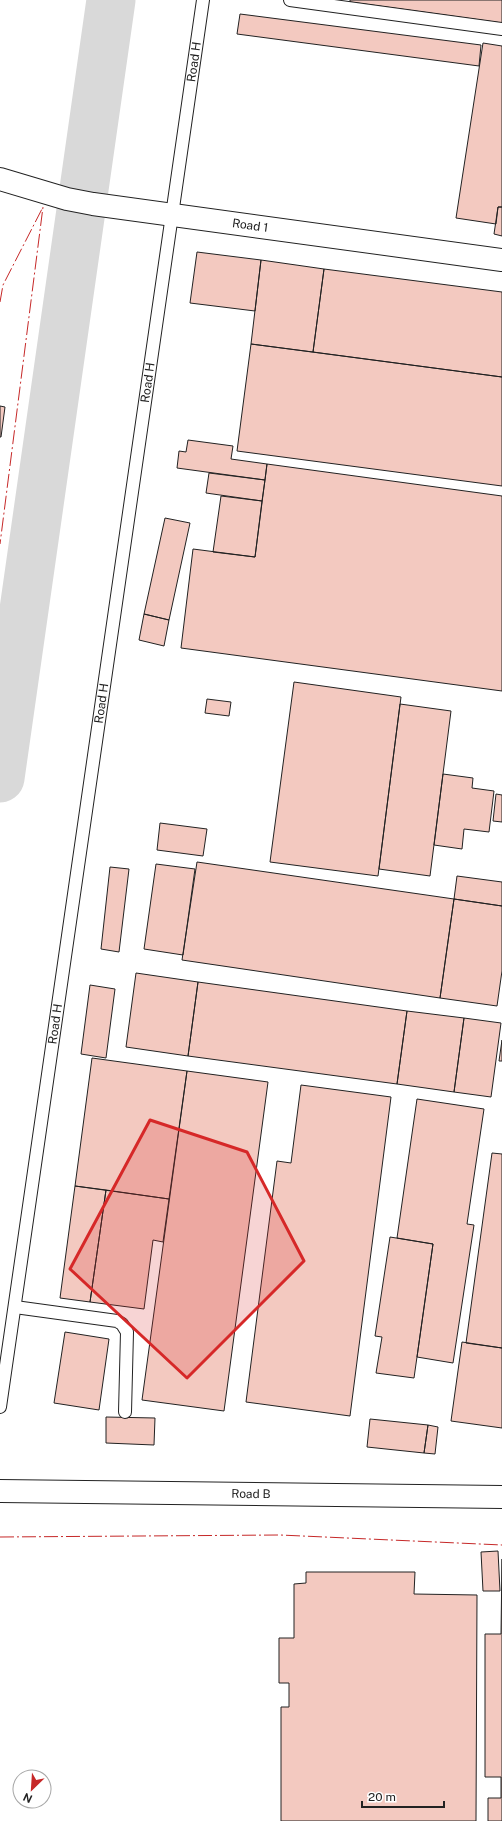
<svg xmlns="http://www.w3.org/2000/svg" width="502" height="1821" font-family="'Public Sans',sans-serif">
  <rect width="100%" height="100%" fill="#fff"/>
  <g fill="none" stroke-linecap="round" stroke-linejoin="round">
    <path stroke="#d9d9d9" stroke-width="49" d="M0,778l111,-778"/>
  </g>
  <path fill="#f3c9c0" stroke="#222" d="M350,0h152v23l-152,-21z
    M240,14l241,31 -2,21 -242,-32z
    M483,43l19,3v161h-4l-2,17 -40,-6z
    M498,207h4v29l-8,-2z
    M197,252l64,8 -6,51 -65,-8z
    M261,260l63,9 -11,83 -62,-8z
    M324,269l178,23v85l-189,-25z
    M251,344l251,33v109l-265,-35z
    M0,406l5,1 -4,30h-1z
    M188,440l45,6 -2,13 36,5 -2,16 -88,-12 2,-17 7,1z
    M267,464l235,32v195l-321,-43 12,-99 62,8z
    M209,473l56,7 -3,21 -56,-8z
    M221,496l41,5 -7,56 -42,-5z
    M165,518l25,5 -21,97 -25,-6z
    M144,614l25,6 -5,26 -25,-6z
    M294,682l107,15 -23,179 -108,-14z
    M207,699l24,3 -2,14 -24,-3z
    M400,704l51,7 -21,165 -51,-7z
    M443,774l30,4 -1,10 22,3 -5,41 -25,-3 -2,20 -28,-4z
    M496,794l6,1v27l-9,-1z
    M160,823l47,6 -4,27 -46,-6z
    M197,862l257,37 -14,99 -258,-38z
    M156,864l39,5 -12,86 -39,-6z
    M110,867l19,2 -10,83 -18,-3z
    M457,876l45,6v24l-48,-7z
    M454,899l48,7v65l-5,35 -57,-8z
    M136,973l62,9 -10,74 -62,-9z
    M198,982l209,29 -10,73 -209,-28z
    M90,985l25,4 -9,69 -25,-4z
    M407,1011l57,7 -10,74 -57,-8z
    M464,1018l37,5 -10,74 -37,-5z
    M502,1040v21h-3z
    M92,1058l95,13 -18,128 -94,-13z
    M187,1071l81,11 -44,329 -82,-11z
    M301,1085l90,12 -41,319 -104,-14 31,-241 14,2z
    M417,1099l67,10 -17,115 7,1 -21,138 -36,-6 16,-113 -36,-6z
    M492,1153l10,1v194l-36,-5z
    M75,1186l31,4 -16,112 -30,-4z
    M106,1190l63,9 -6,43 -10,-2 -9,69 -54,-7z
    M390,1237l43,7 -19,134 -38,-5 6,-36 -7,-1z
    M65,1332l44,7 -10,71 -45,-7z
    M462,1342l40,6v80l-51,-7z
    M106,1417l49,1 -1,27 -48,-2z
    M370,1419l58,6 -4,28 -57,-6z
    M428,1425l10,2 -3,27 -11,-1z
    M498,1551l2,40h-17l-2,-39z
    M502,1559v262h-14v-23h13v-21h-16v-143h16z
    M306,1572h109l-1,22 63,1 -1,226h-195v-114h8v-24h-10v-45h15v-54l12,-1z"/>
  <g fill="none" stroke-linecap="round" stroke-linejoin="round">
    <g stroke="#222" stroke-width="14">
      <g id="service">
        <path d="M290,0l212,29"/>
        <path d="M15,1307l102,14 5,3 5,8 -2,80"/>
        <path id="s1" d="M0,1407l203,-1407"/>
      </g>
    </g>
    <g stroke="#222" stroke-width="24">
      <g id="minor">
        <path id="s2" d="M0,179l67,20 26,5 409,56"/>
        <path id="s3" d="M0,1491l502,6"/>
      </g>
    </g>
    <use href="#service" stroke="#fff" stroke-width="12"/>
    <use href="#minor" stroke="#fff" stroke-width="22"/>
    <path stroke="#c62828" stroke-width="1" stroke-dasharray="14 3 2 3" stroke-linecap="butt" d="M0,302l3,-17 40,-78 -43,337
      M0,1537l280,-2 222,10"/>
  </g>
  <path fill="#d62828" fill-opacity="0.2" stroke="#d62828" stroke-width="3" stroke-linejoin="round" d="M150,1120l97,32 57,109 -117,117 -117,-109z"/>
  <g text-anchor="middle" dominant-baseline="central" stroke-width="3" stroke-linejoin="round" paint-order="stroke">
    <g font-size="12" fill="#222" stroke="#fff">
      <text stroke="none"><textPath href="#s1" startOffset="1359">Road H</textPath></text>
      <text stroke="none"><textPath href="#s2" startOffset="255">Road 1</textPath></text>
      <text stroke="none"><textPath href="#s1" startOffset="1035">Road H</textPath></text>
      <text stroke="none"><textPath href="#s1" startOffset="711">Road H</textPath></text>
      <text stroke="none"><textPath href="#s1" startOffset="387">Road H</textPath></text>
      <text stroke="none"><textPath href="#s3" startOffset="251">Road B</textPath></text>
    </g>
  </g>
  <g transform="translate(32 1789) rotate(205)"><circle r="19" fill="#ffffff" stroke="#a7a7a7"/>
  <path d="M0-3L7 15L0 10L-7 15Z" fill="#c62828"/>
  <text y="-6" font-size="11" font-weight="bold" text-anchor="middle" fill="#222222">N</text>
  </g>
  <path d="M362 1801v6h82v-6" fill="none" stroke="#222222" stroke-width="2"/>
  <text x="368" y="1801" font-size="12" fill="#222222" stroke="#ffffff" stroke-width="3" paint-order="stroke">20 m</text>
</svg>
